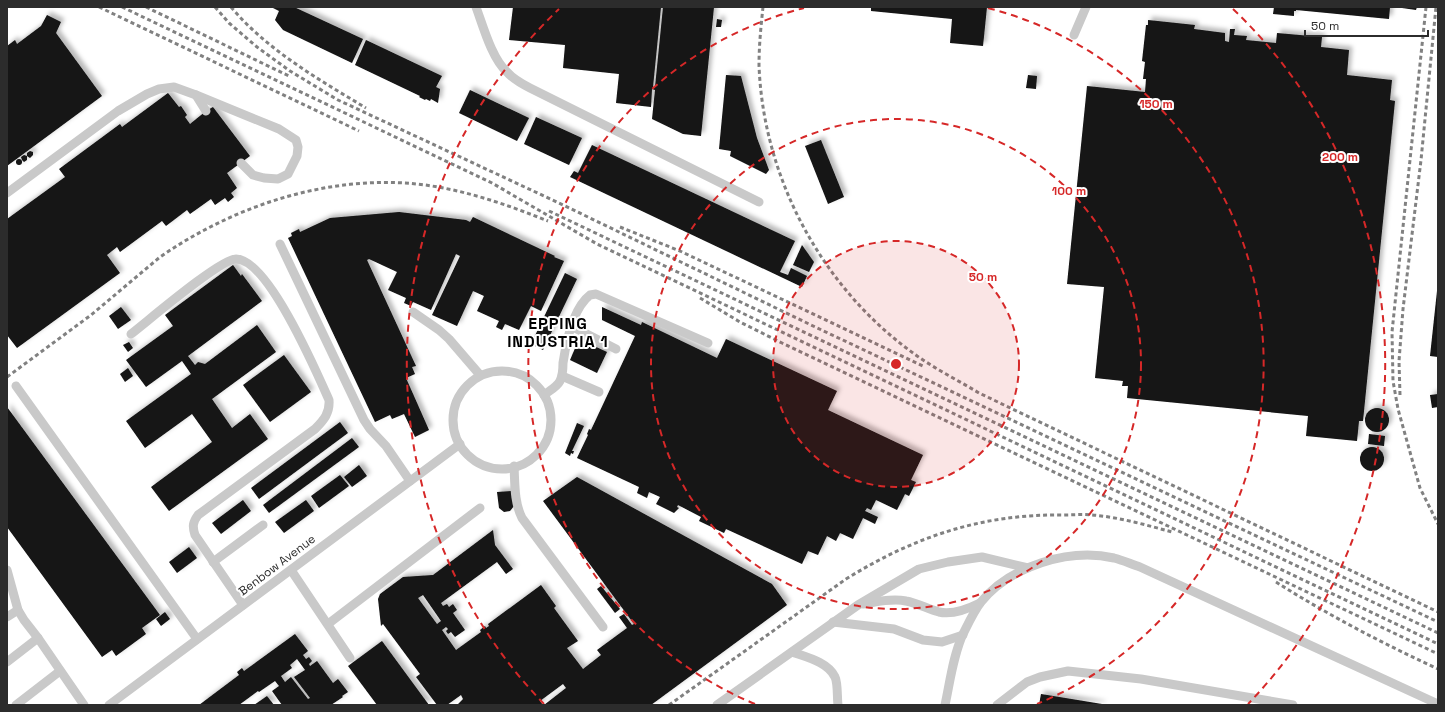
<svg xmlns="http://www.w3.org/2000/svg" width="1445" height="712" font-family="'Space Grotesk',sans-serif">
<defs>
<filter id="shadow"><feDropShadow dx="3.5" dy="-3.5" stdDeviation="2" flood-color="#0004"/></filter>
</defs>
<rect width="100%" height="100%" fill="#fff"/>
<g fill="#131313" fill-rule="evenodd" filter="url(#shadow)">
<path d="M 271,7 L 294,7 L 363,39 L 352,63 L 283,30 L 275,20 L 279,11 Z"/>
<path d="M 513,7 L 661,7 L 653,87 L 655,87 L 663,7 L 714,7 L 701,136 L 683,134 L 652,119 L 655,90 L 652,89 L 651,107 L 616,103 L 619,74 L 563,68 L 565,45 L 509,40 Z"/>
<path d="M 871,7 L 987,7 L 983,46 L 950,43 L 952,19 L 871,11 Z"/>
<path d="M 1274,7 L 1390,7 L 1389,19 L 1296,10 L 1296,11 L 1294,11 L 1294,16 L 1273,14 Z"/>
<path d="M 1402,7 L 1417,7 L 1416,10 L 1402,8 Z"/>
<path d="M 47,15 L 61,22 L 56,33 L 102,96 L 7,166 L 7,46 L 15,40 L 17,44 L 41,26 Z"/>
<path d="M 717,19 L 722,20 L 721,27 L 716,27 Z"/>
<path d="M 1148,20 L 1195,25 L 1194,29 L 1225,33 L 1225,41 L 1229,42 L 1230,29 L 1235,29 L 1234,35 L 1247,36 L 1246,40 L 1276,43 L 1277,33 L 1322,37 L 1321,47 L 1349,50 L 1347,75 L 1392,80 L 1390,100 L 1395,101 L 1363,421 L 1359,421 L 1357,441 L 1306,436 L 1308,416 L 1127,398 L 1128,386 L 1122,386 L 1123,381 L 1095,378 L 1104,287 L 1067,284 L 1087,86 L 1145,92 L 1146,79 L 1143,79 L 1145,62 L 1142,61 L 1146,25 L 1148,25 Z"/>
<path d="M 366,40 L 442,76 L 436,87 L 440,89 L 438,103 L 431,99 L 430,101 L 426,99 L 425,100 L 419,97 L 420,96 L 355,65 Z"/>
<path d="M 726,75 L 741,76 L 757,138 L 769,170 L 766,174 L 730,156 L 731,151 L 719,149 Z"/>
<path d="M 1028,75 L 1037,76 L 1036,89 L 1026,88 Z"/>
<path d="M 470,90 L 529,118 L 517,141 L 459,113 Z"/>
<path d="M 168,93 L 179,107 L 181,106 L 187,115 L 185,117 L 190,124 L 206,111 L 213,107 L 250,156 L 227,173 L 237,188 L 231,193 L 234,197 L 228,202 L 225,198 L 215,205 L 211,199 L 190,214 L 187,210 L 166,226 L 162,221 L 120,252 L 117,247 L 107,255 L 120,273 L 17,348 L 7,335 L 7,219 L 65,177 L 59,169 L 120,124 L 122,127 Z"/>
<path d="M 536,117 L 582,138 L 569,165 L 524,144 Z"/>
<path d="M 821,140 L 844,197 L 828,204 L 805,146 Z"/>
<path d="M 592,145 L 795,241 L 780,272 L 788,275 L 791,268 L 807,276 L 802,287 L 570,177 L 574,171 L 578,173 Z"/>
<path d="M 30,151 L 33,152 L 33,155 L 30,158 L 27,156 L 27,153 Z"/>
<path d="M 24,155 L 27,156 L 27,160 L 24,162 L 22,160 L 21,157 Z"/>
<circle cx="19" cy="162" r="3"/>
<path d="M 399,212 L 466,220 L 470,222 L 473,217 L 555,256 L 554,257 L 564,261 L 541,311 L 531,306 L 519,330 L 505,324 L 502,330 L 496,327 L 499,321 L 477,311 L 484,296 L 473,291 L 457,326 L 432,315 L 460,256 L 456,254 L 431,310 L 413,302 L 411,306 L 404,303 L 406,298 L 388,290 L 397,272 L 369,259 L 367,260 L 416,366 L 412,367 L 415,374 L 406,378 L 429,430 L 415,437 L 404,414 L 392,419 L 390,415 L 375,422 L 288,238 L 292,236 L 291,233 L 299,229 L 300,232 L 330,218 Z"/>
<path d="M 802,245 L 814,262 L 809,272 L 793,265 Z"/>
<path d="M 233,265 L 241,276 L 242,274 L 262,301 L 188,356 L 195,365 L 198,362 L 205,364 L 257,325 L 276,352 L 212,399 L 232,428 L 250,414 L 268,439 L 169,511 L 151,487 L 212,442 L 192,414 L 145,448 L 126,421 L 191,374 L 182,361 L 146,387 L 126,360 L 173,326 L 165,315 Z"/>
<path d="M 565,273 L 577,279 L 543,350 L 531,344 Z"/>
<path d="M 1437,291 L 1438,291 L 1438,357 L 1430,356 Z"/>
<path d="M 121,307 L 131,320 L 118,329 L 109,316 Z"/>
<path d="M 602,307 L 641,325 L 642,322 L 717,358 L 726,339 L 837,391 L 828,410 L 923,455 L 911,480 L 916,482 L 909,496 L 905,494 L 897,510 L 876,500 L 871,510 L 867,508 L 865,511 L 878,517 L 875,524 L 863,518 L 853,539 L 840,533 L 836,541 L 827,536 L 818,555 L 808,551 L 802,564 L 726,529 L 724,533 L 699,521 L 701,517 L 678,505 L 677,507 L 679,508 L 674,513 L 656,504 L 660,497 L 649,492 L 647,498 L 637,493 L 639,487 L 577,458 L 588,435 L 587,434 L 589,429 L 591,430 L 635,336 L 602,320 Z"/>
<path d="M 579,339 L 607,352 L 597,373 L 570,360 Z"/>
<path d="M 129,342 L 133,348 L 128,352 L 123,345 Z"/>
<path d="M 284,355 L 311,392 L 270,422 L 243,385 Z"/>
<path d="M 128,368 L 133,376 L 125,382 L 120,374 Z"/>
<path d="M 1438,394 L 1438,407 L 1432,408 L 1430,395 Z"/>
<path d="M 7,407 L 160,615 L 142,628 L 146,634 L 116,656 L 112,650 L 102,657 L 7,527 Z"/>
<circle cx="1377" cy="420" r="12"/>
<path d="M 340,422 L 348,433 L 259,499 L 251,488 Z"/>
<path d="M 577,423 L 584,426 L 572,451 L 574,451 L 573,454 L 571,453 L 570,456 L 565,453 Z"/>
<path d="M 1369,434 L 1385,436 L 1384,446 L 1368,444 Z"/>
<path d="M 352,438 L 359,447 L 269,513 L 263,505 Z"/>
<circle cx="1372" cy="459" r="12"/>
<path d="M 359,465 L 367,476 L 352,487 L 344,477 Z"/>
<path d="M 340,475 L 349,486 L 319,508 L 311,496 Z"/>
<path d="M 577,477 L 772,584 L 787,605 L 651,705 L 544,705 L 566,688 L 563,684 L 540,701 L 543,705 L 459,705 L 458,704 L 463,699 L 461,695 L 447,705 L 437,705 L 416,677 L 420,674 L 383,624 L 381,626 L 378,599 L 380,594 L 403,577 L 433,575 L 493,530 L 495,545 L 513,569 L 506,574 L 497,562 L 441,603 L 443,606 L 447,604 L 449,607 L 453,604 L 457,610 L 453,613 L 465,630 L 455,637 L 451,632 L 448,634 L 446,631 L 448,629 L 446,627 L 442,630 L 456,650 L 481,632 L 480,630 L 485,626 L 486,628 L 489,626 L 488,624 L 541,585 L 556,606 L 554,608 L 578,641 L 567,648 L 583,669 L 601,655 L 597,650 L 627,628 L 619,617 L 624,614 L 632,625 L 634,624 L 543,501 ZM 423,595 L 441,621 L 437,624 L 418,598 Z"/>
<path d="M 512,491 L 514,506 L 510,511 L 504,512 L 499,508 L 497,492 Z"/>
<path d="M 243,500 L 251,511 L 221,534 L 212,523 Z"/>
<path d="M 306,500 L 314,511 L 284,533 L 275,522 Z"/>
<path d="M 189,547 L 197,558 L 177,573 L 169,562 Z"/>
<path d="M 601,586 L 620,609 L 615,613 L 597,589 Z"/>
<path d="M 165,612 L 170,619 L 161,626 L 156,619 Z"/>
<path d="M 295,634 L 308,651 L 303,655 L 306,659 L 309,657 L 312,661 L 309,664 L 310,666 L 317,661 L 333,683 L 338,679 L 348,692 L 342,696 L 343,697 L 331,705 L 282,705 L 272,691 L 279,686 L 275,681 L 259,692 L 258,691 L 239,705 L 199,705 L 239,675 L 237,672 L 242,668 L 244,671 ZM 297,659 L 305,670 L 294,677 L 310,698 L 308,699 L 291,677 L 285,682 L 281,676 L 292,668 L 290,665 Z"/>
<path d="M 382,641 L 429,705 L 377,705 L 348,666 Z"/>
<path d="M 1041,694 L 1102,704 L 1102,705 L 1039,705 Z"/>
<path d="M 267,696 L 274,705 L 254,705 Z"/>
</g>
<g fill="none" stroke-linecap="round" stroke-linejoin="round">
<g stroke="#c9c9c9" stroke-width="9">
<path d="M 476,7 C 483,26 492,59 507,72 C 513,79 522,84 530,88 L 759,202"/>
<path d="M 1074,35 L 1086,7"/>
<path d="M 196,95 L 206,111"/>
<path d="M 7,193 L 118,111 L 147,94 L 159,89 L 174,87 L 196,95 L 279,129 L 296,140 L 298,147 L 297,156 L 288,174 L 278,179 L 264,178 L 253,175 L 241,163"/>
<path d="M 280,244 L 364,420 L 370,429 L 386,446 L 410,481"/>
<path d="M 413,312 L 439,330 L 449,339 L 480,375"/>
<path d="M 571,326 L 616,349"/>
<path d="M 131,334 C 148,321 220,259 236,259 C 268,259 317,373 329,400 C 330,413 324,420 315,429 L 198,515 C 193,522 192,526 195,535 L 243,605"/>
<circle cx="502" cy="420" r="49"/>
<path d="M 562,376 L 599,392"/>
<path d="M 16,386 L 197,639"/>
<path d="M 544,395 C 549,391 557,387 560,381 C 563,375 563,369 563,363 C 566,343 573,308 590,295 L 596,294 L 708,343"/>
<path d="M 514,466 C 515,484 514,502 522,518 L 603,627"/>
<path d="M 213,562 L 263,525"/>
<path d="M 7,570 L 18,610 L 24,620 L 38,638 L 84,705"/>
<path d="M 291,570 L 350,658"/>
<path d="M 863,604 C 877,602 892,598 906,601 C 917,603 928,609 939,612 C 952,615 968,609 980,603"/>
<path d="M 7,617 L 18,610"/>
<path d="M 833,622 L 894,629 L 923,640 L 942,642 L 963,635"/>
<path d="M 328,624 L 480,508"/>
<path d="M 792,652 C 806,657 828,662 835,677 C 838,683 837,698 838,705"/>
<path d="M 7,662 L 38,638"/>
<path d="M 16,705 L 60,671"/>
<path d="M 109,705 L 460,444"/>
<path d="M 717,705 L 858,605 L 919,569 L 948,562 L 982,557 L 1028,568"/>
<path d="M 945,705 C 950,682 953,656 963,634 C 968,624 974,611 981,602 C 1010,566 1069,548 1114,558 C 1122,560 1131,564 1140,567 L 1438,704"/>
<path d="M 997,705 L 1027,682 L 1040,677 L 1068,671 L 1141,679 L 1293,705"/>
</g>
<g stroke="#818181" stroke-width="3" stroke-dasharray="4 3" stroke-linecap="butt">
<path d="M 99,7 L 359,131"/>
<path d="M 122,7 L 492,183 L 597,244 L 1438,644"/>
<path d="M 146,7 L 291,77"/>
<path d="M 215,7 L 229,23 L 257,47 L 290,71 L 338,100 L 559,203 L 809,324 L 1438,622"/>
<path d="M 231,7 C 267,50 318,79 366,108"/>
<path d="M 763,7 C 761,26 759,45 759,65 C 763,176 820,284 909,350 C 931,367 956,379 979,393 L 1438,612"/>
<path d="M 1426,7 L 1392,332 L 1393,381 L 1398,409 L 1420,488 L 1438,524"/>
<path d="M 549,211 L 1438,633"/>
<path d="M 620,227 L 680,251 L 925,367"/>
<path d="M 700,298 L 740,322 L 782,343 L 1438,654"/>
<path d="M 7,377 L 91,315 L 160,257 C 231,208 318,178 405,183 C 454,186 503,203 548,221"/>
<path d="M 1400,395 L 1399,361 L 1403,309 L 1421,160 L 1436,7"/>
<path d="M 1276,582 C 1328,615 1382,643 1438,669"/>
<path d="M 669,705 L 846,579 C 914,537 981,514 1062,515 C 1072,515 1082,514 1092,515 C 1119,517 1146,525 1172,532"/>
</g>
</g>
<circle cx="896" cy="364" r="123" fill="#d62828" fill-opacity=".12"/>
<g fill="none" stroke="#d62828" stroke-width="2" stroke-dasharray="7 5">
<circle cx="896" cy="364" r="123"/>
<circle cx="896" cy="364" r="245"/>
<path d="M755 704A368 368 0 0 1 804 8M988 8A368 368 0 0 1 1037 704"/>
<path d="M544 704A490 490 0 0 1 559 9M1233 9A490 490 0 0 1 1248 704"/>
</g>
<g text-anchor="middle" stroke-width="4" stroke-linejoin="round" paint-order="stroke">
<g font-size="12" fill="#2c2c2c" stroke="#fff">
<text transform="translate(277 565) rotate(-37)" y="4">Benbow Avenue</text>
</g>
<g font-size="16" font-weight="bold" letter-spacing="1" fill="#000" stroke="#fff">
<text x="558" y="329">EPPING<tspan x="558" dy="18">INDUSTRIA 1</tspan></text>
</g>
</g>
<circle cx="896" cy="364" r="6" fill="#d62828" stroke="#fff" stroke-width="2"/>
<g font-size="12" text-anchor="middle" font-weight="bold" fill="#d62828" stroke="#fff" stroke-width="4" stroke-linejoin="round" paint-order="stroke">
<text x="1156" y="108">150 m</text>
<text x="1340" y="161">200 m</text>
<text x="1069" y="195">100 m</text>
<text x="983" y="281">50 m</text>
</g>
<rect width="1445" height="712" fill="none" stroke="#2c2c2c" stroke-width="16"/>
<path d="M1305 30v6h123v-6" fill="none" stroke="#2c2c2c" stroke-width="2"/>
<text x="1311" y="30" font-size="12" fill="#2c2c2c" stroke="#ffffff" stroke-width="3" paint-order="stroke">50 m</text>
</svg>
